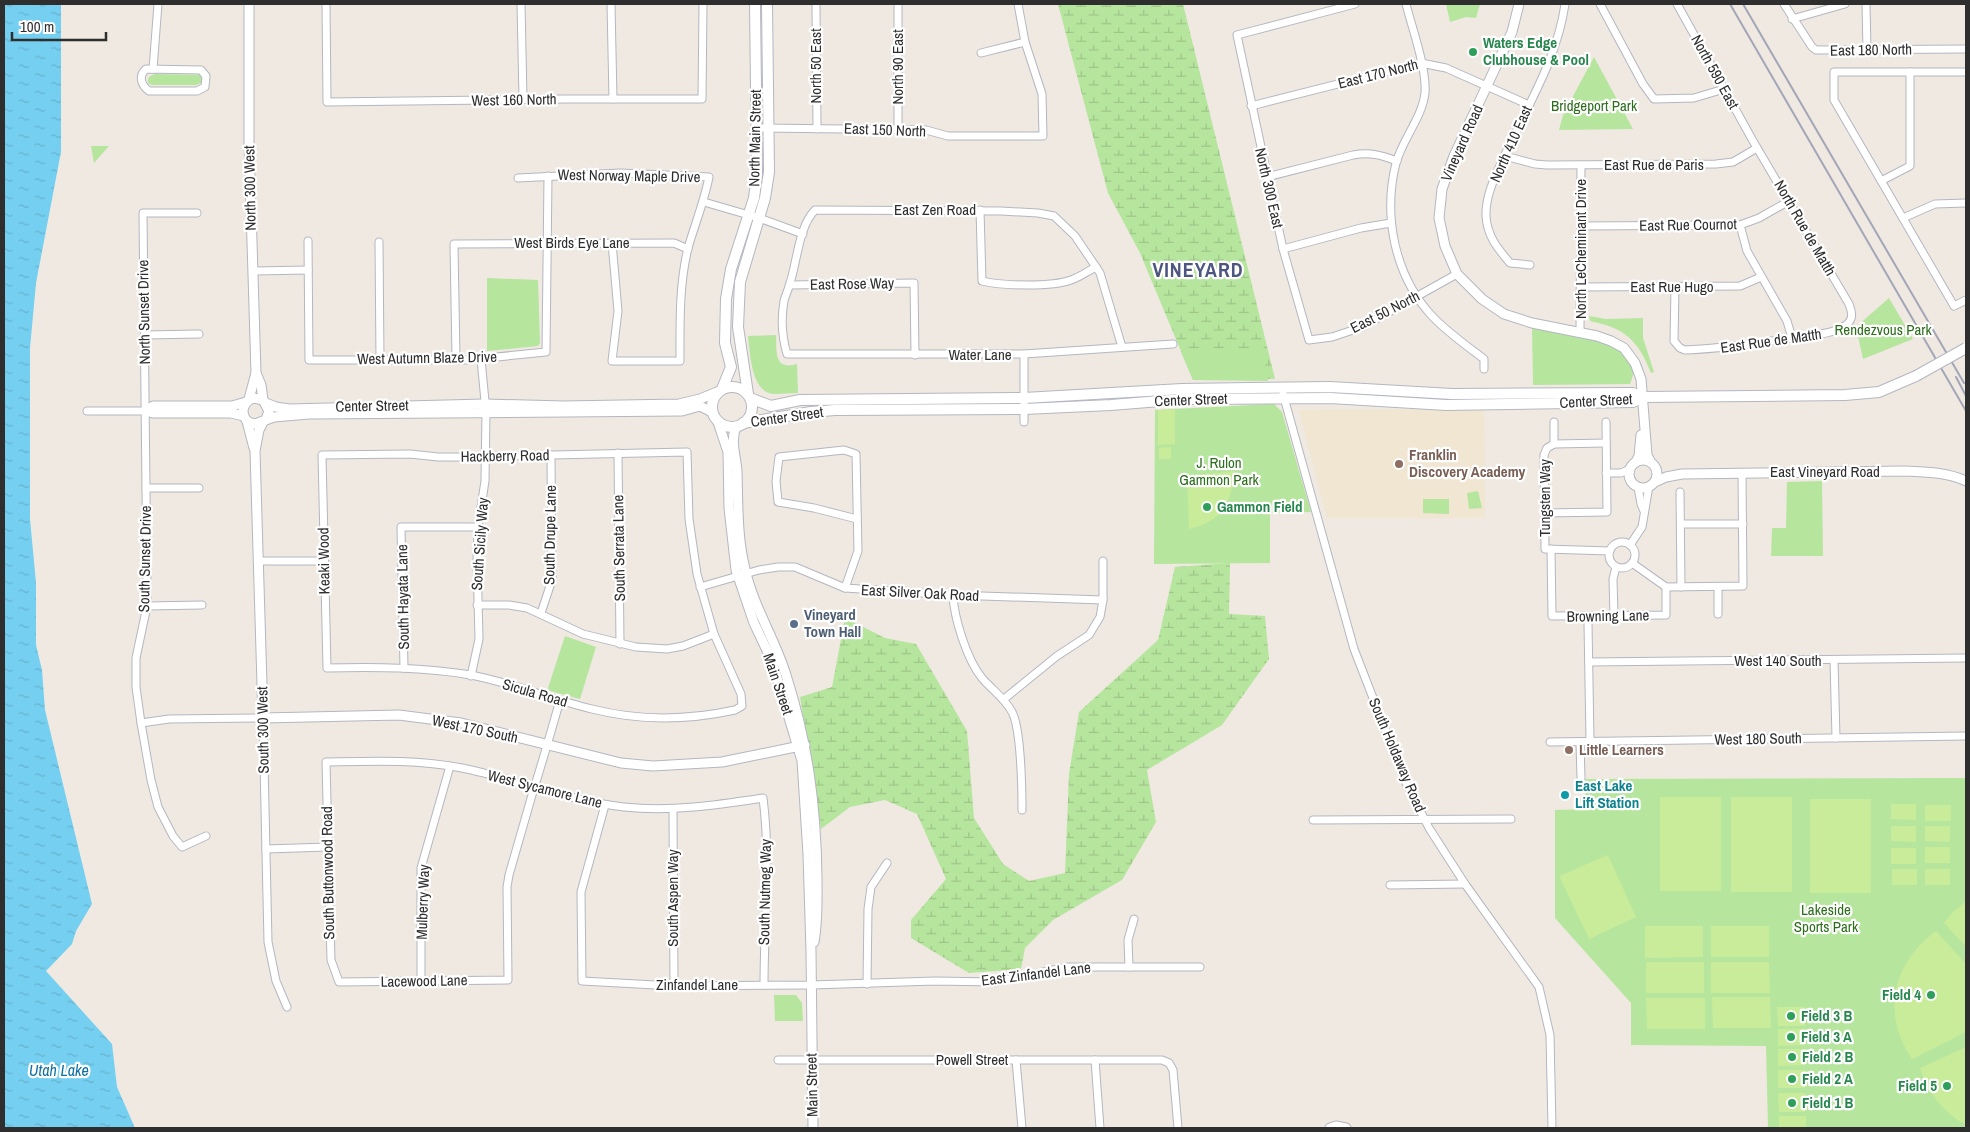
<svg xmlns="http://www.w3.org/2000/svg" width="1970" height="1132" font-family="'Archivo Narrow',sans-serif">
<defs>
<pattern id="wetland-marsh" width="20" height="14" patternUnits="userSpaceOnUse" patternTransform="scale(1.25)"><rect width="20" height="14" fill="#b6e59e"/><path d="M1 5h8M5 5V1M11 12h8M15 12V8" fill="none" stroke="#9dc588"/></pattern>
<pattern id="water-ripples" width="26" height="14" patternUnits="userSpaceOnUse" patternTransform="scale(1.25)"><rect width="26" height="14" fill="#75cff0"/><path d="M2 4q2-2 4 0t4 0M15 11q2-2 4 0t4 0" fill="none" stroke="#66b2ce"/></pattern>
</defs>
<rect width="100%" height="100%" fill="#efe9e1"/>
<path fill="#f0e6d1" d="M 1484,409 L 1485,518 L 1327,518 L 1299,410 Z"/>
<g fill="url(#wetland-marsh)">
<path d="M 1058,4 L 1183,4 L 1275,379 L 1193,380 L 1140,253 L 1108,193 Z"/>
<path d="M 1230,563 L 1229,614 L 1265,616 L 1269,659 L 1222,725 L 1147,770 L 1156,822 L 1122,880 L 1053,920 L 1025,948 L 1021,969 L 969,973 L 911,938 L 911,920 L 946,879 L 917,814 L 885,800 L 850,807 L 821,829 L 800,697 L 832,687 L 845,618 L 885,638 L 916,644 L 967,731 L 974,818 L 1003,864 L 1029,881 L 1065,873 L 1069,774 L 1079,712 L 1158,640 L 1175,567 Z"/>
</g>
<g fill="#b6e59e">
<path d="M 1446,4 L 1480,4 L 1476,18 L 1466,17 L 1450,22 Z"/>
<path d="M 1594,57 L 1633,129 L 1559,130 L 1563,115 Z"/>
<path d="M 155,74 L 200,75 L 203,81 L 201,83 L 196,85 L 152,85 L 148,83 L 148,79 L 150,76 Z"/>
<path d="M 91,146 L 109,146 L 94,163 Z"/>
<path d="M 487,278 L 538,280 L 540,343 L 538,346 L 487,351 Z"/>
<path d="M 1889,298 L 1913,339 L 1863,359 L 1856,327 Z"/>
<path d="M 1589,316 L 1606,319 L 1643,318 L 1643,338 L 1654,372 L 1651,373 C 1638,340 1625,328 1590,321 Z"/>
<path d="M 1532,323 L 1554,328 L 1624,348 L 1634,372 L 1630,384 L 1533,385 Z"/>
<path d="M 776,335 C 777,350 773,371 797,364 L 798,393 C 790,393 782,394 774,394 C 751,393 750,352 748,336 Z"/>
<path d="M 1263,349 L 1268,381 L 1193,380 L 1181,352 Z"/>
<path d="M 1274,404 L 1282,412 L 1311,512 L 1270,513 L 1270,563 L 1154,564 L 1155,410 Z"/>
<path d="M 1822,481 L 1823,556 L 1771,556 L 1772,528 L 1786,528 L 1787,482 Z"/>
<path d="M 1478,491 L 1482,508 L 1469,509 L 1467,493 Z"/>
<path d="M 1423,499 L 1449,499 L 1449,514 L 1423,513 Z"/>
<path d="M 565,636 L 596,647 L 580,699 L 550,691 L 548,688 Z"/>
<path d="M 1966,778 L 1966,1128 L 1768,1128 L 1766,1046 L 1631,1045 L 1631,1003 L 1555,918 L 1555,810 L 1586,809 L 1585,779 Z"/>
<path d="M 774,995 L 796,995 L 802,1003 L 803,1021 L 775,1021 Z"/>
</g>
<g fill="#c9ec9a">
<path d="M 1175,409 L 1175,444 L 1158,445 L 1158,410 Z"/>
<path d="M 1171,447 L 1171,459 L 1159,459 L 1159,448 Z"/>
<path d="M 1235,471 C 1231,503 1223,521 1189,529 L 1187,476 Z"/>
<rect x="1660" y="797" width="61" height="94"/>
<rect x="1731" y="797" width="61" height="95"/>
<rect x="1810" y="799" width="61" height="94"/>
<path d="M 1891,804 L 1916,804 L 1916,820 L 1891,819 Z"/>
<rect x="1925" y="805" width="26" height="16"/>
<path d="M 1891,826 L 1916,826 L 1916,842 L 1891,841 Z"/>
<path d="M 1925,826 L 1950,826 L 1950,842 L 1925,841 Z"/>
<rect x="1925" y="847" width="25" height="16"/>
<rect x="1891" y="848" width="25" height="16"/>
<path d="M 1608,855 L 1636,917 L 1589,939 L 1559,876 Z"/>
<rect x="1892" y="869" width="25" height="16"/>
<rect x="1925" y="869" width="25" height="16"/>
<path d="M 1966,901 L 1966,947 L 1944,923 L 1951,914 Z"/>
<path d="M 1645,926 L 1703,926 L 1703,957 L 1645,958 Z"/>
<rect x="1711" y="926" width="58" height="31"/>
<path d="M 1936,931 L 1966,964 L 1966,1032 L 1912,1059 C 1881,1014 1892,963 1936,931 Z"/>
<rect x="1646" y="962" width="58" height="31"/>
<path d="M 1711,962 L 1769,962 L 1770,993 L 1711,993 Z"/>
<path d="M 1712,997 L 1770,997 L 1771,1028 L 1713,1028 Z"/>
<path d="M 1646,998 L 1705,998 L 1705,1029 L 1647,1029 Z"/>
<path d="M 1777,1007 L 1805,1007 L 1805,1026 L 1778,1026 Z"/>
<path d="M 1778,1029 L 1805,1029 L 1805,1045 L 1778,1046 Z"/>
<path d="M 1966,1047 L 1966,1125 C 1943,1113 1928,1093 1920,1068 Z"/>
<path d="M 1778,1049 L 1805,1049 L 1805,1065 L 1778,1066 Z"/>
<rect x="1778" y="1070" width="27" height="18"/>
<path d="M 1778,1093 L 1805,1093 L 1805,1112 L 1779,1112 Z"/>
<rect x="1779" y="1116" width="27" height="12"/>
</g>
<path fill="url(#water-ripples)" d="M 4,4 L 61,4 L 61,152 L 36,283 L 30,348 L 30,519 L 36,583 L 36,645 L 42,670 L 45,710 L 92,904 L 76,931 L 72,944 L 46,971 L 112,1044 L 117,1087 L 135,1128 L 4,1128 Z"/>
<g fill="none" stroke-linecap="round" stroke-linejoin="round">
<defs>
<g id="minor">
<path d="M 326,4 L 327,102 L 566,99 L 702,99 L 703,4"/>
<path d="M 521,4 L 523,99"/>
<path d="M 611,4 L 613,99"/>
<path d="M 816,4 L 817,129"/>
<path d="M 898,4 L 898,130"/>
<path d="M 1355,4 L 1237,35 L 1283,249 L 1309,340 L 1332,337 L 1362,327 L 1457,274"/>
<path d="M 1406,4 C 1412,28 1427,69 1425,93 C 1422,118 1403,138 1396,163 C 1383,215 1394,275 1432,316 C 1447,332 1467,346 1484,359 L 1484,369"/>
<path d="M 1600,4 L 1643,84 L 1654,99 L 1694,98 L 1724,89"/>
<path d="M 1784,4 L 1812,47 L 1816,50 L 1966,49"/>
<path d="M 1866,4 L 1867,50"/>
<path d="M 1792,19 L 1845,4"/>
<path d="M 981,53 L 1025,42"/>
<path d="M 146,69 L 201,70 L 206,76 L 205,87 L 197,91 L 149,91 C 141,85 138,76 146,69 Z"/>
<path d="M 153,69 L 158,4"/>
<path d="M 1966,72 L 1834,72 L 1834,100 L 1954,306 L 1966,300"/>
<path d="M 1251,106 L 1421,63 L 1446,68 L 1529,105"/>
<path d="M 756,128 L 926,130 L 948,136 L 1043,136 L 1042,94 L 1025,42 L 1018,4"/>
<path d="M 1505,156 L 1535,164 L 1547,165 L 1716,164 L 1733,162 L 1757,148"/>
<path d="M 1267,177 L 1353,155 C 1370,152 1381,155 1397,161"/>
<path d="M 518,178 L 620,173 L 709,177 C 704,202 695,224 688,248 C 679,285 680,323 680,361 L 612,361 L 618,311 L 612,243"/>
<path d="M 1881,181 L 1910,166 L 1910,72"/>
<path d="M 704,202 L 759,218 L 803,234"/>
<path d="M 980,210 L 982,281 C 1001,286 1053,287 1071,280 C 1080,277 1088,271 1096,267"/>
<path d="M 197,213 L 143,213 L 147,581 L 147,606 L 136,658 L 136,687 L 141,723 L 151,780 L 158,807 L 173,836 L 182,847 L 206,836"/>
<path d="M 1903,218 L 1935,204 L 1966,203"/>
<path d="M 1740,225 L 1747,251 L 1787,321 L 1792,338"/>
<path d="M 1581,226 L 1740,225 L 1759,218 L 1789,201"/>
<path d="M 308,241 L 309,360 L 467,360 L 546,352 L 548,176"/>
<path d="M 379,242 L 380,360"/>
<path d="M 1283,249 L 1361,228 L 1391,223"/>
<path d="M 1530,265 L 1510,263 C 1498,249 1487,236 1486,216 C 1485,193 1499,169 1508,148 C 1530,102 1558,55 1565,4"/>
<path d="M 253,271 L 308,270"/>
<path d="M 790,285 L 914,283 L 915,355"/>
<path d="M 1581,287 L 1740,286 L 1761,277"/>
<path d="M 1675,287 L 1674,341 L 1680,348 L 1685,350 C 1723,349 1756,343 1793,338 C 1810,335 1832,335 1846,325 C 1854,319 1852,312 1849,304 L 1753,141 L 1677,4"/>
<path d="M 1580,332 L 1581,165"/>
<path d="M 145,335 L 199,334"/>
<path d="M 1122,347 L 1100,273 L 1075,236 L 1054,216 L 1038,213 L 1001,211 L 815,210 C 798,227 797,265 789,286 C 788,291 785,296 784,301 C 781,318 782,337 787,354 L 1024,354 L 1173,344"/>
<path d="M 1024,354 L 1024,422"/>
<path d="M 456,359 L 454,244 L 674,243 L 688,249"/>
<path d="M 1283,394 L 1354,649 L 1406,783 L 1429,828 L 1465,884 L 1539,987 L 1550,1035 L 1552,1128"/>
<path d="M 87,411 L 145,411"/>
<path d="M 1554,422 L 1554,444"/>
<path d="M 1606,443 L 1554,444 L 1547,448 L 1544,455 L 1545,549 L 1610,551"/>
<path d="M 687,452 L 689,519 L 697,574 L 714,634 L 741,694 L 742,706 L 735,710 C 689,720 639,721 592,709 C 551,699 512,683 471,675 C 423,667 375,667 327,668 L 322,455 L 410,454 L 438,457 L 457,457 Z"/>
<path d="M 618,453 L 620,644"/>
<path d="M 1606,473 L 1621,473 L 1630,469"/>
<path d="M 1638,487 L 1641,504 L 1644,511"/>
<path d="M 146,488 L 199,488"/>
<path d="M 1680,492 L 1681,587"/>
<path d="M 1545,513 L 1607,512 L 1606,422"/>
<path d="M 1681,524 L 1743,524"/>
<circle cx="1622" cy="555" r="13"/>
<path d="M 1630,545 L 1642,527 L 1649,486"/>
<path d="M 1551,549 L 1552,616 L 1666,615 L 1666,587"/>
<path d="M 259,561 L 324,561"/>
<path d="M 1632,563 L 1666,587 L 1743,586 L 1742,473"/>
<path d="M 700,587 L 759,570 L 778,567 L 795,567 L 845,588 L 953,595 L 1103,600"/>
<path d="M 845,588 L 858,551 L 856,454 L 844,450 L 779,457 L 776,481 L 778,502 L 814,508 L 857,519"/>
<path d="M 953,595 C 954,618 967,660 982,678 C 992,690 1004,697 1012,712 C 1021,728 1022,789 1022,810"/>
<path d="M 477,605 L 509,605 L 527,608 L 583,634 L 636,647 L 667,649 L 683,646 L 714,634"/>
<path d="M 147,606 L 202,605"/>
<path d="M 541,613 L 552,580 L 551,455"/>
<path d="M 1718,614 L 1718,587"/>
<path d="M 1614,616 L 1613,579 L 1616,567"/>
<path d="M 1588,623 L 1590,741"/>
<path d="M 1834,660 L 1836,738"/>
<path d="M 1589,662 L 1966,658"/>
<path d="M 404,668 L 401,527 L 478,527"/>
<path d="M 471,676 L 479,639 L 477,559 L 478,527 L 485,481 L 486,412 L 481,359"/>
<path d="M 1004,699 L 1057,656 L 1089,635 L 1100,617 L 1103,600 L 1103,561"/>
<path d="M 560,700 C 551,732 542,763 532,795 L 509,875 L 507,887 L 508,980 L 339,982 L 331,960 L 326,762 C 372,761 417,759 462,768 C 517,779 568,801 624,807 C 672,812 717,805 763,798 C 771,860 764,923 764,985"/>
<path d="M 141,723 L 169,719 L 263,718 L 268,942 L 276,981 L 287,1007"/>
<path d="M 1550,742 L 1966,736"/>
<path d="M 1580,742 L 1581,778"/>
<path d="M 605,805 L 581,892 L 582,981 L 674,986 L 812,985 L 935,981 L 995,982 L 1068,967 L 1200,967"/>
<path d="M 673,809 L 674,986"/>
<path d="M 1313,820 L 1511,819"/>
<path d="M 266,849 L 328,847"/>
<path d="M 1390,885 L 1465,884"/>
<path d="M 1129,967 L 1128,940 L 1134,919"/>
<path d="M 421,981 L 421,868 L 450,766"/>
<path d="M 867,984 L 868,909 L 871,887 L 887,863"/>
<path d="M 778,1060 L 1162,1060 L 1169,1063 L 1173,1070 L 1178,1128"/>
<path d="M 1016,1060 L 1022,1128"/>
<path d="M 1095,1060 L 1100,1128"/>
</g>
<g id="tertiary">
<path d="M 249,4 L 249,144 L 256,373 L 249,399"/>
<path d="M 1519,4 L 1512,32 L 1454,156 L 1442,189 L 1439,218 L 1445,246 L 1457,274 L 1482,299 L 1504,314 L 1532,323 L 1597,336 L 1611,341 L 1624,348 L 1635,363 L 1641,379 L 1647,455 L 1650,461"/>
<path d="M 256,373 L 261,385 L 263,400"/>
<path d="M 266,403 L 276,407 L 289,409 L 485,404 L 564,406 L 679,404 L 700,399 L 717,392"/>
<path d="M 145,411 L 153,406 L 232,406 L 246,402"/>
<path d="M 145,411 L 153,413 L 231,413 L 244,416"/>
<path d="M 266,419 L 269,411 L 263,400 L 253,398 C 239,404 240,422 255,424 L 274,417 L 309,414 L 682,411 L 700,406 L 712,412"/>
<path d="M 247,421 L 254,448"/>
<path d="M 263,422 L 259,430 L 255,451 L 263,718 L 399,715 L 461,723 L 621,763 L 653,766 L 722,762 L 805,745"/>
<path d="M 718,422 L 728,452 L 729,508 L 736,570 L 754,623 L 772,661 L 802,761 L 808,854 L 811,951 L 813,1128"/>
<path d="M 736,427 C 730,441 736,456 737,471 C 738,504 737,537 745,569 C 753,606 775,639 786,675 C 808,744 816,806 817,877 C 817,899 818,920 814,942"/>
<circle cx="1643" cy="474" r="14"/>
<path d="M 1636,462 L 1639,456 L 1641,435"/>
<path d="M 1655,482 L 1666,477 L 1682,474 L 1904,471 C 1926,472 1946,472 1966,481"/>
<path d="M 1330,1128 L 1336,1126 L 1346,1128"/>
</g>
<g id="secondary">
<circle cx="732" cy="407" r="20"/>
<path d="M 722,389 L 731,367 L 725,343 L 726,299 L 731,269 L 754,198 L 757,175 L 755,4"/>
<path d="M 748,394 L 738,327 L 740,282 L 765,198 L 769,172 L 767,4"/>
<path d="M 750,398 L 771,406 L 800,400 L 1024,398 L 1182,389 L 1250,388 L 1330,387 L 1452,394 L 1633,393 L 1643,397 L 1845,395 L 1879,392 L 1916,376"/>
<path d="M 743,423 L 811,412 L 835,410 L 1024,409 L 1111,405 L 1185,399 L 1330,398 L 1446,405 L 1633,402 L 1643,397"/>
</g>
</defs>
<use href="#minor" stroke="#b4b7c1" stroke-width="9"/>
<use href="#tertiary" stroke="#b4b7c1" stroke-width="11"/>
<use href="#secondary" stroke="#b4b7c1" stroke-width="12"/>
<use href="#minor" stroke="#fff" stroke-width="7"/>
<use href="#tertiary" stroke="#fff" stroke-width="9"/>
<use href="#secondary" stroke="#fff" stroke-width="10"/>
<g stroke="#a3a6b8" stroke-width="2">
<path d="M 1730,4 L 1966,411"/>
<path d="M 1743,4 L 1964,383"/>
<path d="M 1956,377 L 1966,396"/>
</g>
<defs>
<path id="secondary-bridge" d="M 1916,376 L 1966,348"/>
</defs>
<use href="#secondary-bridge" stroke="#b4b7c1" stroke-width="12" stroke-linecap="butt"/>
<use href="#secondary-bridge" stroke="#fff" stroke-width="10"/>
</g>
<g fill="#2e9e5b" stroke="#fff" stroke-width="2">
<circle cx="1473" cy="52" r="5"/>
<circle cx="1207" cy="507" r="5"/>
<circle cx="1931" cy="995" r="5"/>
<circle cx="1791" cy="1016" r="5"/>
<circle cx="1791" cy="1037" r="5"/>
<circle cx="1792" cy="1057" r="5"/>
<circle cx="1792" cy="1079" r="5"/>
<circle cx="1947" cy="1086" r="5"/>
<circle cx="1792" cy="1103" r="5"/>
</g>
<g fill="#8d6e63" stroke="#fff" stroke-width="2">
<circle cx="1399" cy="464" r="5"/>
<circle cx="1569" cy="750" r="5"/>
</g>
<circle fill="#5c6f8a" stroke="#fff" stroke-width="2" cx="794" cy="624" r="5"/>
<circle fill="#0f9aa8" stroke="#fff" stroke-width="2" cx="1565" cy="795" r="5"/>
<g text-anchor="middle" stroke-width="4.5" stroke-linejoin="round" paint-order="stroke">
<g font-size="15" font-weight="bold" fill="#27864d" stroke="#fff" text-anchor="start">
<text x="1483" y="48">Waters Edge<tspan x="1483" dy="17">Clubhouse &amp; Pool</tspan></text>
<text x="1217" y="512">Gammon Field</text>
<text x="1921" y="1000" text-anchor="end">Field 4</text>
<text x="1801" y="1021">Field 3 B</text>
<text x="1801" y="1042">Field 3 A</text>
<text x="1802" y="1062">Field 2 B</text>
<text x="1802" y="1084">Field 2 A</text>
<text x="1937" y="1091" text-anchor="end">Field 5</text>
<text x="1802" y="1108">Field 1 B</text>
</g>
<g font-size="15" fill="#2e2e2e" stroke="#fff">
<text transform="translate(1871 50) rotate(-1)" y="5">East 180 North</text>
<text transform="translate(816 66) rotate(-90)" y="5">North 50 East</text>
<text transform="translate(898 67) rotate(-90)" y="5">North 90 East</text>
<text transform="translate(1715 72) rotate(61)" y="5">North 590 East</text>
<text transform="translate(1378 74) rotate(-14)" y="5">East 170 North</text>
<text transform="translate(514 100) rotate(-1)" y="5">West 160 North</text>
<text transform="translate(885 130) rotate(2)" y="5">East 150 North</text>
<text transform="translate(755 138) rotate(-89)" y="5">North Main Street</text>
<text transform="translate(1462 143) rotate(-66)" y="5">Vineyard Road</text>
<text transform="translate(1511 144) rotate(-66)" y="5">North 410 East</text>
<text x="1654" y="170">East Rue de Paris</text>
<text transform="translate(629 176) rotate(1)" y="5">West Norway Maple Drive</text>
<text transform="translate(250 188) rotate(-91)" y="5">North 300 West</text>
<text transform="translate(1269 188) rotate(77)" y="5">North 300 East</text>
<text x="935" y="215">East Zen Road</text>
<text transform="translate(1688 225) rotate(-1)" y="5">East Rue Cournot</text>
<text transform="translate(1805 228) rotate(60)" y="5">North Rue de Matth</text>
<text x="572" y="248">West Birds Eye Lane</text>
<text transform="translate(1581 249) rotate(-90)" y="5">North LeCheminant Drive</text>
<text transform="translate(852 284) rotate(-1)" y="5">East Rose Way</text>
<text x="1672" y="292">East Rue Hugo</text>
<text transform="translate(144 312) rotate(-91)" y="5">North Sunset Drive</text>
<text transform="translate(1385 312) rotate(-27)" y="5">East 50 North</text>
<text transform="translate(1771 341) rotate(-8)" y="5">East Rue de Matth</text>
<text x="980" y="360">Water Lane</text>
<text transform="translate(427 358) rotate(-1)" y="5">West Autumn Blaze Drive</text>
<text transform="translate(1191 400) rotate(-2)" y="5">Center Street</text>
<text transform="translate(1596 401) rotate(-3)" y="5">Center Street</text>
<text transform="translate(372 406) rotate(-1)" y="5">Center Street</text>
<text transform="translate(787 417) rotate(-8)" y="5">Center Street</text>
<text transform="translate(505 456) rotate(-1)" y="5">Hackberry Road</text>
<text x="1825" y="477">East Vineyard Road</text>
<text transform="translate(1545 498) rotate(-90)" y="5">Tungsten Way</text>
<text transform="translate(550 535) rotate(-89)" y="5">South Drupe Lane</text>
<text transform="translate(480 544) rotate(-86)" y="5">South Sicily Way</text>
<text transform="translate(619 548) rotate(-91)" y="5">South Serrata Lane</text>
<text transform="translate(145 559) rotate(-89)" y="5">South Sunset Drive</text>
<text transform="translate(324 561) rotate(-91)" y="5">Keaki Wood</text>
<text transform="translate(920 593) rotate(3)" y="5">East Silver Oak Road</text>
<text transform="translate(403 597) rotate(-91)" y="5">South Hayata Lane</text>
<text transform="translate(1608 616) rotate(-1)" y="5">Browning Lane</text>
<text x="1778" y="666">West 140 South</text>
<text transform="translate(778 684) rotate(71)" y="5">Main Street</text>
<text transform="translate(535 693) rotate(16)" y="5">Sicula Road</text>
<text transform="translate(475 729) rotate(12)" y="5">West 170 South</text>
<text transform="translate(263 730) rotate(-91)" y="5">South 300 West</text>
<text transform="translate(1758 739) rotate(-1)" y="5">West 180 South</text>
<text transform="translate(1397 755) rotate(67)" y="5">South Holdaway Road</text>
<text transform="translate(545 789) rotate(14)" y="5">West Sycamore Lane</text>
<text transform="translate(328 873) rotate(-91)" y="5">South Buttonwood Road</text>
<text transform="translate(765 892) rotate(-89)" y="5">South Nutmeg Way</text>
<text transform="translate(673 898) rotate(-90)" y="5">South Aspen Way</text>
<text transform="translate(423 902) rotate(-88)" y="5">Mulberry Way</text>
<text transform="translate(1036 974) rotate(-7)" y="5">East Zinfandel Lane</text>
<text transform="translate(424 981) rotate(-1)" y="5">Lacewood Lane</text>
<text x="697" y="990">Zinfandel Lane</text>
<text x="972" y="1065">Powell Street</text>
<text transform="translate(812 1085) rotate(-91)" y="5">Main Street</text>
</g>
<g font-size="15" fill="#2c6e1b" stroke="#fff">
<text x="1594" y="111">Bridgeport Park</text>
<text x="1883" y="335">Rendezvous Park</text>
<text x="1219" y="468">J. Rulon<tspan x="1219" dy="17">Gammon Park</tspan></text>
<text x="1826" y="915">Lakeside<tspan x="1826" dy="17">Sports Park</tspan></text>
</g>
<g font-size="15" font-weight="bold" fill="#785e54" stroke="#fff" text-anchor="start">
<text x="1409" y="460">Franklin<tspan x="1409" dy="17">Discovery Academy</tspan></text>
<text x="1579" y="755">Little Learners</text>
</g>
<g font-size="15" font-weight="bold" fill="#4e5e75" stroke="#fff" text-anchor="start">
<text x="804" y="620">Vineyard<tspan x="804" dy="17">Town Hall</tspan></text>
</g>
<g font-size="15" font-weight="bold" fill="#0d838f" stroke="#fff" text-anchor="start">
<text x="1575" y="791">East Lake<tspan x="1575" dy="17">Lift Station</tspan></text>
</g>
<g font-size="16" font-style="italic" fill="#0d6fa3" stroke="#fff">
<text x="59" y="1076">Utah Lake</text>
</g>
<g font-size="20" font-weight="bold" letter-spacing="1" fill="#4d5680" stroke="#fff">
<text x="1198" y="277">VINEYARD</text>
</g>
</g>
<rect width="1970" height="1132" fill="none" stroke="#2e2e2e" stroke-width="10"/>
<path d="M12 32v8h94v-8" fill="none" stroke="#2e2e2e" stroke-width="2.5"/>
<text x="20" y="32" font-size="15" fill="#2e2e2e" stroke="#ffffff" stroke-width="4" paint-order="stroke">100 m</text>
</svg>
